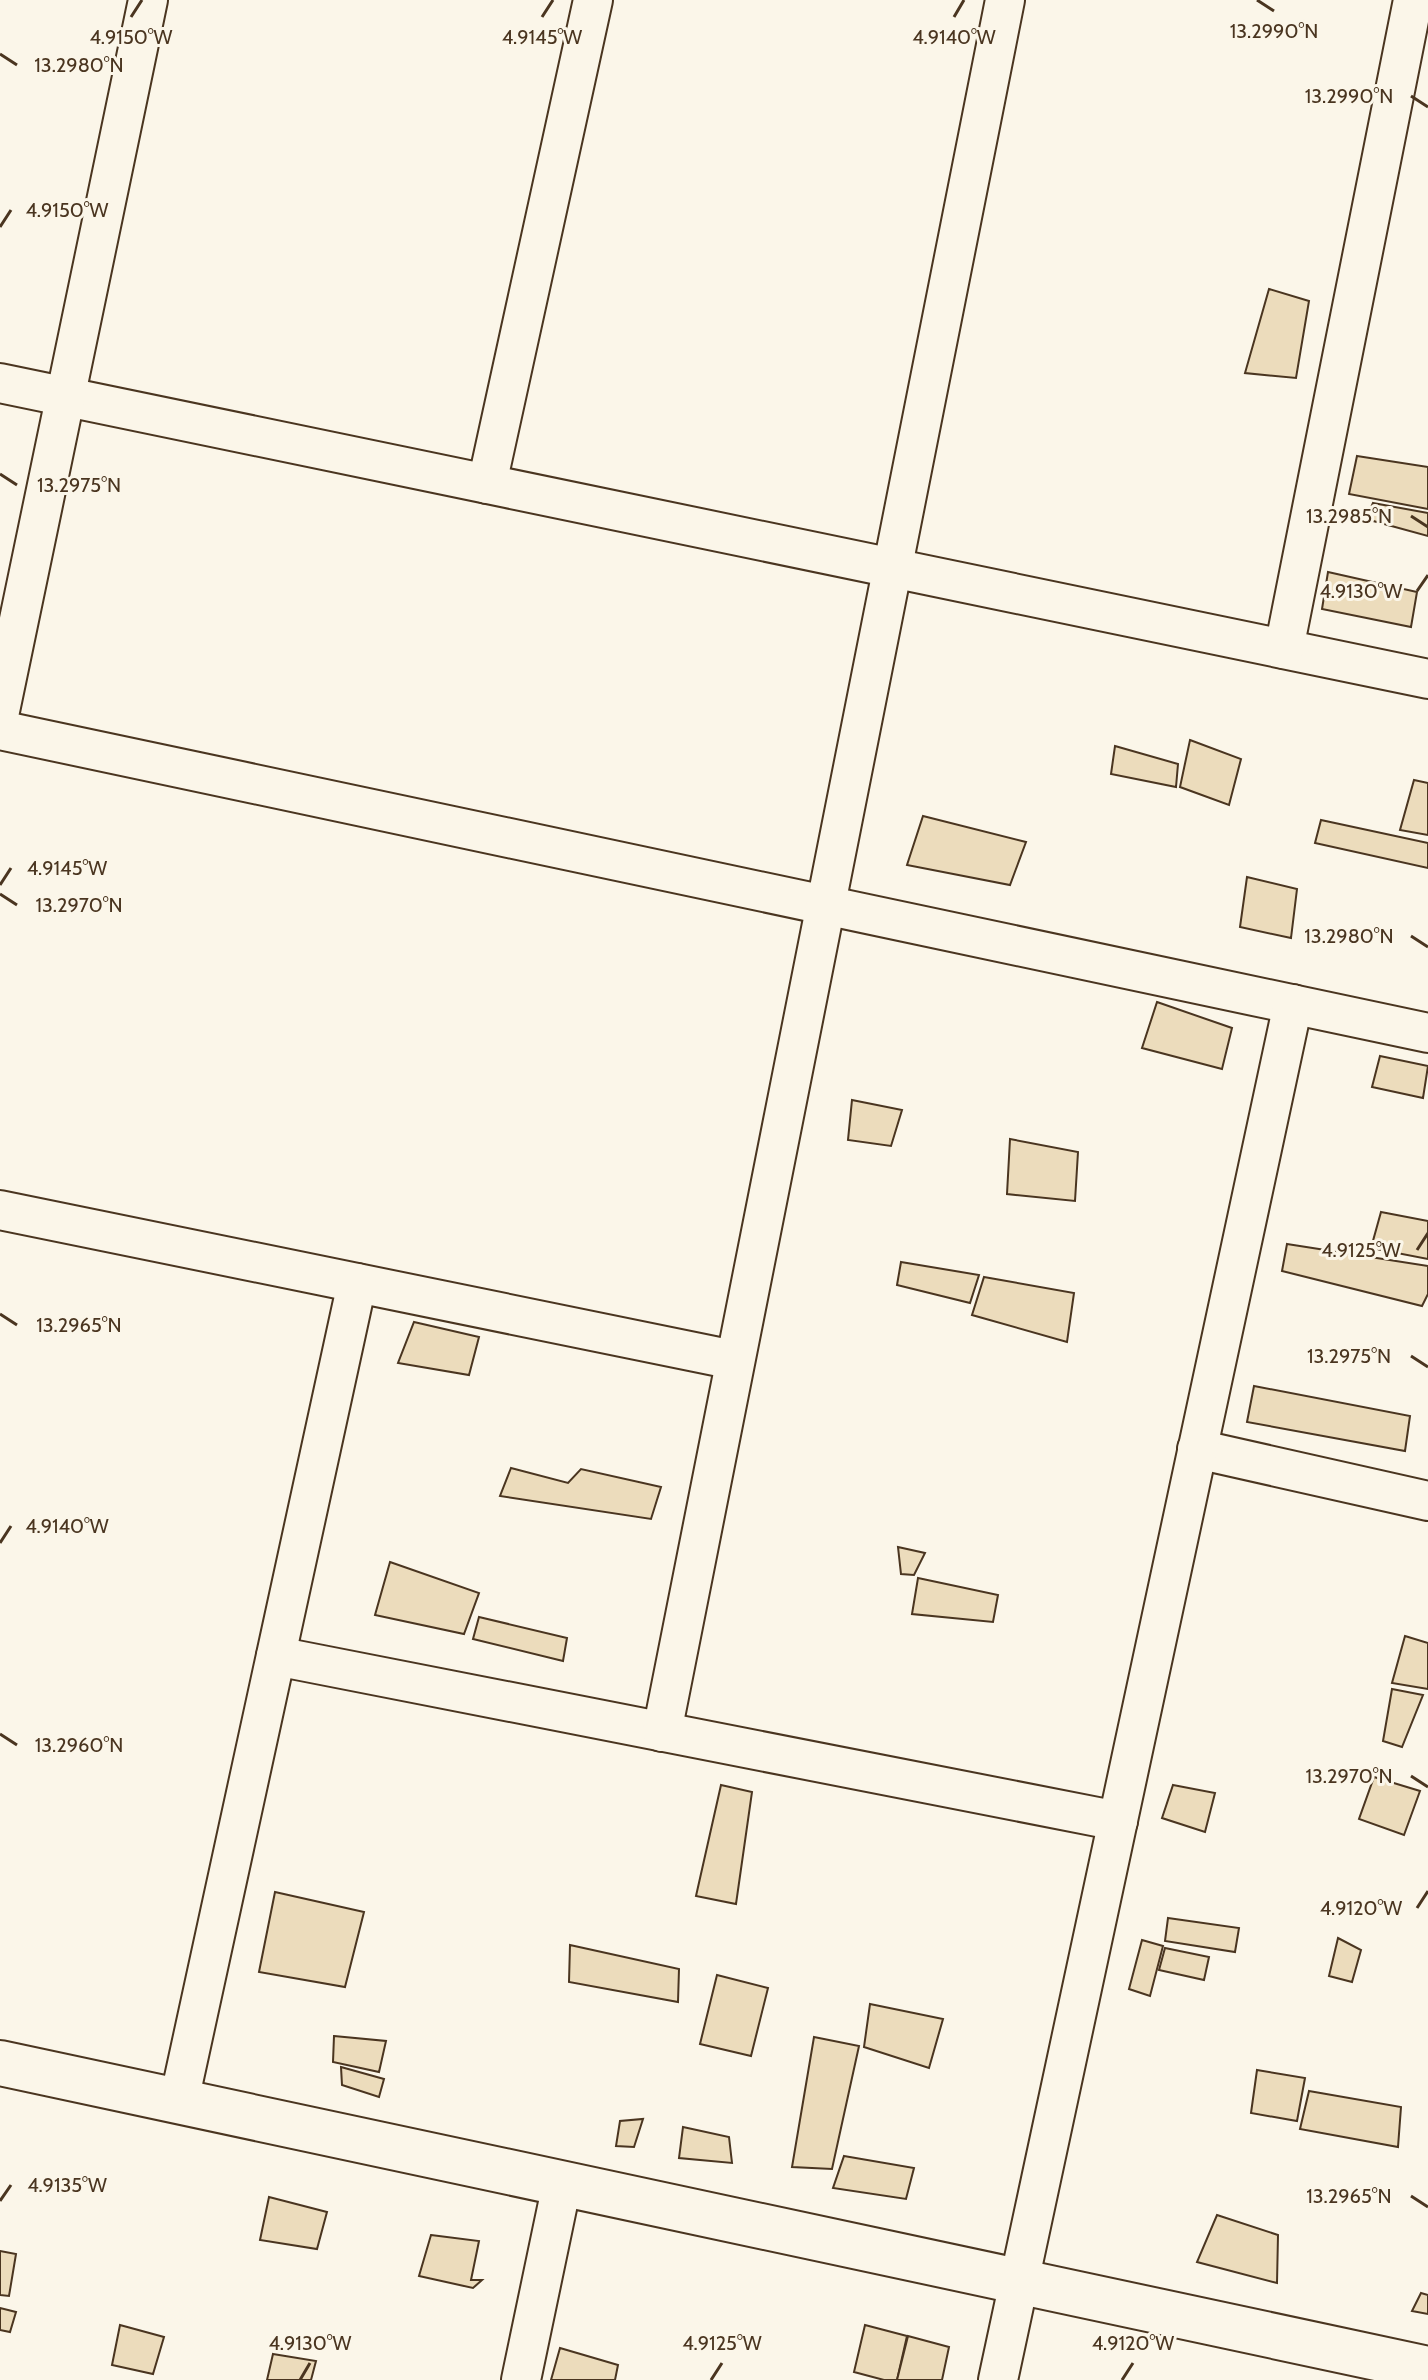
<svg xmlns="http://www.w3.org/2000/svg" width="1428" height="2380" font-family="Cabin,sans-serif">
<rect width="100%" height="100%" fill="#fbf6e9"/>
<g fill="#ecdcbc" stroke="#4a3520" stroke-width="2">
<path d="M 1269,289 L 1309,301 L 1296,378 L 1245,373 Z"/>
<path d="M 1357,456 L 1428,467 L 1428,509 L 1349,494 Z"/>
<path d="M 1373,503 L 1428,513 L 1428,536 L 1366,519 Z"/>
<path d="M 1328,572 L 1417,592 L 1411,627 L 1322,609 Z"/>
<path d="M 1190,740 L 1241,759 L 1229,805 L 1180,787 Z"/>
<path d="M 1115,746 L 1178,764 L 1176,787 L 1111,774 Z"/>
<path d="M 1414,780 L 1428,783 L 1428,835 L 1400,830 Z"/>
<path d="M 923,816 L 1026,842 L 1010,885 L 907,865 Z"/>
<path d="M 1321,820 L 1428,843 L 1428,868 L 1315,843 Z"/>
<path d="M 1247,877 L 1297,889 L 1291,938 L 1240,927 Z"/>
<path d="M 1157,1002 L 1232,1028 L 1222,1069 L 1142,1048 Z"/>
<path d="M 1380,1056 L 1428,1066 L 1423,1098 L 1372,1087 Z"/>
<path d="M 852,1100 L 902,1110 L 891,1146 L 848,1140 Z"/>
<path d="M 1010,1139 L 1078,1152 L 1075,1201 L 1007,1194 Z"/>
<path d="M 1381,1212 L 1428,1221 L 1428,1259 L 1371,1248 Z"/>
<path d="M 1287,1244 L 1428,1266 L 1428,1294 L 1422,1306 L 1282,1271 Z"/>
<path d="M 901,1262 L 979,1275 L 970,1303 L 897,1285 Z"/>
<path d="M 984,1277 L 1074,1293 L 1067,1342 L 972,1315 Z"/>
<path d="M 414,1322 L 479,1337 L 469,1375 L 398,1363 Z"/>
<path d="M 1254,1386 L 1410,1416 L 1405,1451 L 1247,1422 Z"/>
<path d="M 511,1468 L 568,1483 L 581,1469 L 661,1487 L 651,1519 L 500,1496 Z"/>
<path d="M 898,1547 L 925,1553 L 914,1575 L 901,1574 Z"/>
<path d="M 390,1562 L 479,1593 L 464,1634 L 375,1615 Z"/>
<path d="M 918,1578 L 998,1595 L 993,1622 L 912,1614 Z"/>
<path d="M 479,1617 L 567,1638 L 563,1661 L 473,1639 Z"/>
<path d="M 1405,1636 L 1428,1643 L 1428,1689 L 1392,1683 Z"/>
<path d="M 1392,1689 L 1423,1695 L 1402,1747 L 1383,1741 Z"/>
<path d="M 1374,1777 L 1420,1791 L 1404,1835 L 1359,1819 Z"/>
<path d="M 721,1785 L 752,1792 L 736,1904 L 696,1896 Z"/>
<path d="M 1173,1785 L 1215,1793 L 1205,1832 L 1162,1818 Z"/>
<path d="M 275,1892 L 364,1912 L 345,1987 L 259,1972 Z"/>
<path d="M 1168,1918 L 1239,1928 L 1235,1952 L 1165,1941 Z"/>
<path d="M 1338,1938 L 1361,1950 L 1352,1982 L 1329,1976 Z"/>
<path d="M 1142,1940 L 1163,1946 L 1150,1996 L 1129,1989 Z"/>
<path d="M 570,1945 L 679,1969 L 678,2002 L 569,1982 Z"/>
<path d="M 1165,1948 L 1209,1957 L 1204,1980 L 1159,1970 Z"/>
<path d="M 717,1975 L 768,1988 L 751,2056 L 700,2044 Z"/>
<path d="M 870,2004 L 943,2019 L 929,2068 L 864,2047 Z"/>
<path d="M 334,2036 L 386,2041 L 379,2072 L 333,2062 Z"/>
<path d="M 814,2037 L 859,2046 L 832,2169 L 792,2167 Z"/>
<path d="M 341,2067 L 384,2079 L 379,2097 L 342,2085 Z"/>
<path d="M 1257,2070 L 1305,2078 L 1297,2121 L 1251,2113 Z"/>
<path d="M 1309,2091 L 1401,2107 L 1398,2147 L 1300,2129 Z"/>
<path d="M 643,2119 L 634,2147 L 616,2146 L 620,2121 Z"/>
<path d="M 683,2127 L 729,2137 L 732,2163 L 679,2158 Z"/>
<path d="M 844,2156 L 914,2168 L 906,2199 L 833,2188 Z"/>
<path d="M 269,2197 L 327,2212 L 317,2249 L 260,2240 Z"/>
<path d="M 1217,2215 L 1278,2235 L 1277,2283 L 1197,2262 Z"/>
<path d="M 431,2235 L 479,2241 L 471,2280 L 482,2280 L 473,2288 L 419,2276 Z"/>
<path d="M 0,2251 L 16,2254 L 9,2296 L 0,2295 Z"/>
<path d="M 1421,2293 L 1428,2295 L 1428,2314 L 1412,2311 Z"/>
<path d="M 0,2308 L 16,2312 L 10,2332 L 0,2330 Z"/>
<path d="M 120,2325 L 164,2337 L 153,2374 L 112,2365 Z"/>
<path d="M 865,2325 L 907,2336 L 897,2380 L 884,2380 L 854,2372 Z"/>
<path d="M 908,2336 L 949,2347 L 942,2380 L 897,2380 Z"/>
<path d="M 560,2348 L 618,2365 L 615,2380 L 551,2380 Z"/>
<path d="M 273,2354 L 316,2361 L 311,2380 L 267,2380 Z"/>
</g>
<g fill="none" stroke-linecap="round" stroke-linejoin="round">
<defs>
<g id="street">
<path d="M 0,383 L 1428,679"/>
<path d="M 487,484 L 593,0"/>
<path d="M 1284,649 L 1413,0"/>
<path d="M 0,711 L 148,0"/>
<path d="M 0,730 L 1428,1033"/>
<path d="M 0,1210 L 734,1360"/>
<path d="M 1197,1449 L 1428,1501"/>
<path d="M 276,1656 L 1118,1821"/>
<path d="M 662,1732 L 1005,0"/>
<path d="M 179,2101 L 357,1283"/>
<path d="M 521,2380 L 562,2184"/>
<path d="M 998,2380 L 1293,1004"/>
</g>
<path id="secondary" d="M 0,2063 L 1428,2369"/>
</defs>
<use href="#street" stroke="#4a3520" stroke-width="42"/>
<use href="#secondary" stroke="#4a3520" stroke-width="48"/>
<use href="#street" stroke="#fbf6e9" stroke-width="38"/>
<use href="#secondary" stroke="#fbf6e9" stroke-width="44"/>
</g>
<path fill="none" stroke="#4a3520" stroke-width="3" d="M 1257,0 L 1274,11M 131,17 L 142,0M 542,17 L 553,0M 954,17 L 964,0M 0,54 L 17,65M 1411,96 L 1428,107M 0,227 L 11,210M 0,474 L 17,485M 1411,516 L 1428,527M 1417,591 L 1428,575M 0,885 L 11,868M 0,894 L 17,905M 1411,936 L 1428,947M 1417,1250 L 1428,1233M 0,1314 L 17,1325M 1411,1356 L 1428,1367M 0,1543 L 11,1526M 0,1734 L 17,1745M 1411,1776 L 1428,1787M 1417,1908 L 1428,1891M 1411,2196 L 1428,2207M 0,2201 L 11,2185M 300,2380 L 310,2363M 711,2380 L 722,2363M 1122,2380 L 1133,2363"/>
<g font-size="20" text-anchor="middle" fill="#4a3520" stroke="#fbf6e9" stroke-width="6" stroke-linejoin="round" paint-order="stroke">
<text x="1274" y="38">13.2990°N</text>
<text x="542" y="44">4.9145°W</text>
<text x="131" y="44">4.9150°W</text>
<text x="954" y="44">4.9140°W</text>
<text x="79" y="72">13.2980°N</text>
<text x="1349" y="103">13.2990°N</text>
<text x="67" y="217">4.9150°W</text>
<text x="79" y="492">13.2975°N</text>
<text x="1349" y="523">13.2985°N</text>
<text x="1361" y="598">4.9130°W</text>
<text x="67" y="875">4.9145°W</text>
<text x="79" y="912">13.2970°N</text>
<text x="1349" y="943">13.2980°N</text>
<text x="1361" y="1257">4.9125°W</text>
<text x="79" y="1332">13.2965°N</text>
<text x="1349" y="1363">13.2975°N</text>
<text x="67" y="1533">4.9140°W</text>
<text x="79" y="1752">13.2960°N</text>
<text x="1349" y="1783">13.2970°N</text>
<text x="1361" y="1915">4.9120°W</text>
<text x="67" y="2192">4.9135°W</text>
<text x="1349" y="2203">13.2965°N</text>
<text x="310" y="2350">4.9130°W</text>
<text x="722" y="2350">4.9125°W</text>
<text x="1133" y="2350">4.9120°W</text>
</g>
</svg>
